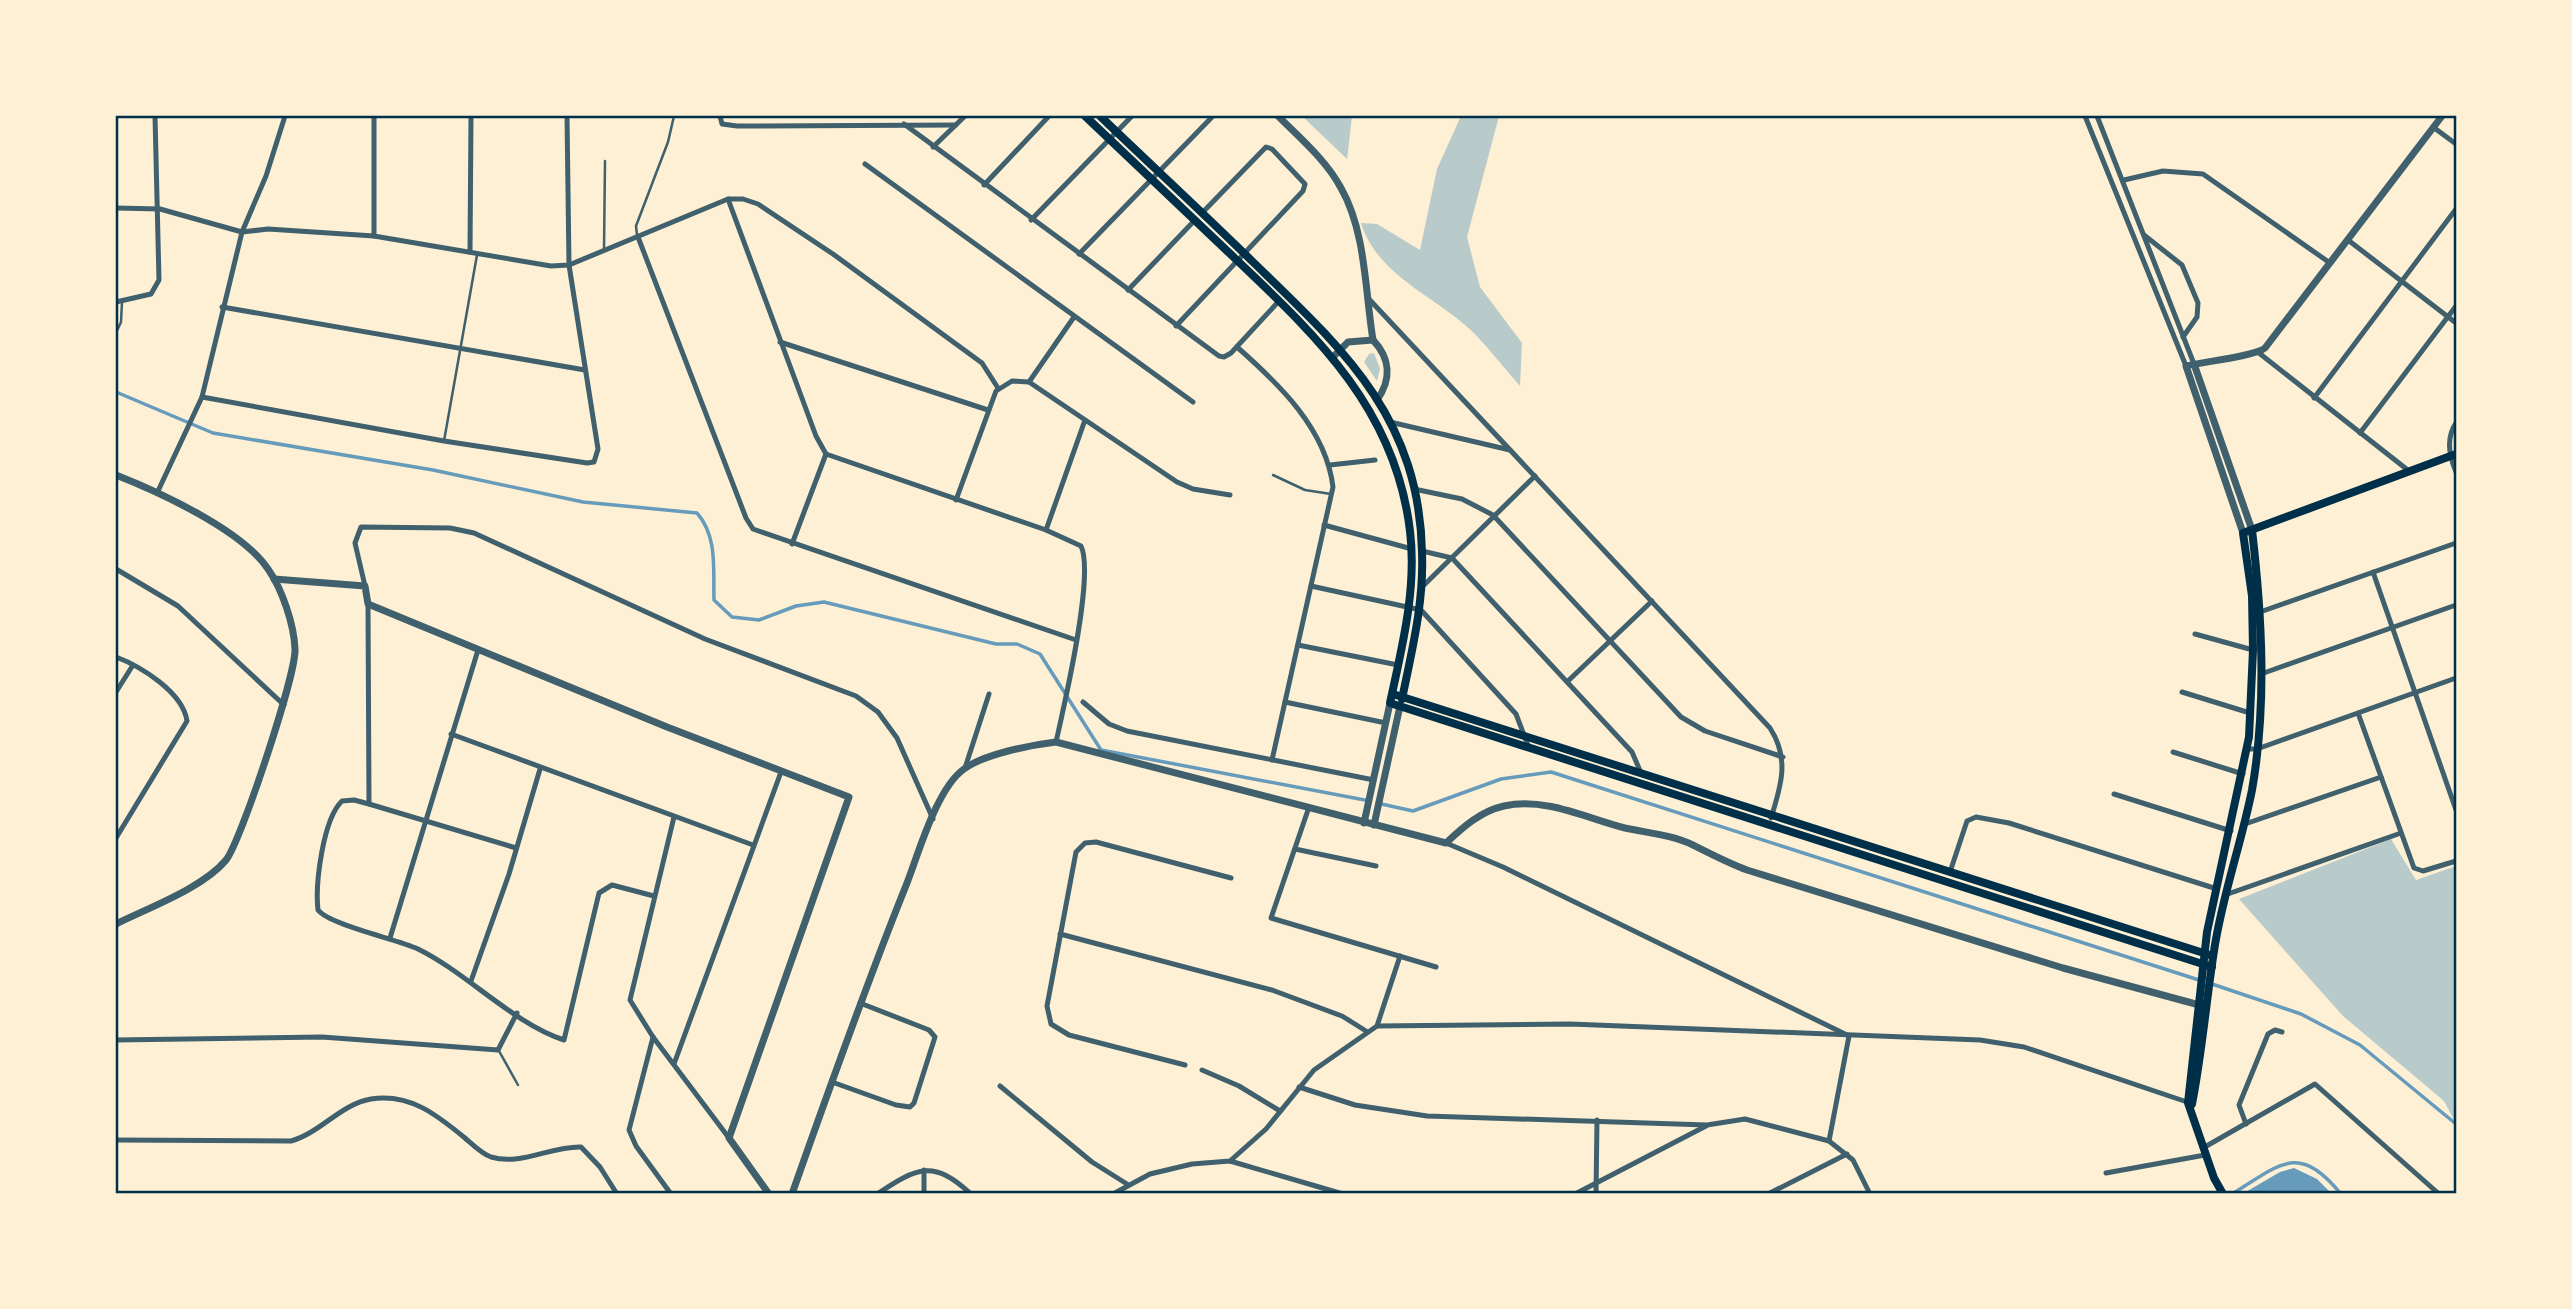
<svg xmlns="http://www.w3.org/2000/svg" width="2572" height="1309" font-family="'Titillium Web',sans-serif">
<rect width="100%" height="100%" fill="#fdf0d5"/>
<g fill="#b9caca">
<path d="M 1302,116 L 1352,116 L 1347,160 L 1347,159 Z"/>
<path d="M 1461,116 L 1499,116 L 1467,237 L 1480,287 L 1522,343 L 1520,386 C 1505,369 1490,350 1474,333 C 1436,296 1378,277 1361,223 L 1377,224 L 1420,250 L 1437,169 Z"/>
<path d="M 1374,353 L 1380,369 L 1377,381 L 1364,362 L 1369,354 Z"/>
<path d="M 2391,839 L 2416,880 L 2456,866 L 2456,1124 L 2444,1101 L 2343,1016 L 2239,899 Z"/>
</g>
<path fill="#669bbc" d="M 2294,1168 L 2317,1179 L 2331,1193 L 2244,1193 L 2280,1172 Z"/>
<g fill="none" stroke-linecap="round" stroke-linejoin="round">
<g stroke="#669bbc" stroke-width="3.5">
<path d="M 116,392 L 213,433 L 433,470 L 583,502 L 697,513 C 718,537 713,570 714,600 L 732,617 L 759,620 L 796,606 L 824,602 L 996,644 L 1017,644 L 1040,654 L 1101,750 L 1370,801"/>
<path d="M 1377,803 L 1413,811 L 1501,779 L 1551,772 L 2202,981"/>
<path d="M 2209,983 L 2301,1014 L 2360,1045 L 2456,1124"/>
<path d="M 2232,1194 C 2281,1164 2298,1142 2341,1194"/>
</g>
<g stroke="#3f606c" stroke-width="2.5">
<path d="M 637,235 L 636,226 L 668,142 L 674,116"/>
<path d="M 604,249 L 605,161"/>
<path d="M 116,333 L 121,322 L 122,302"/>
<path d="M 444,441 L 477,255"/>
<path d="M 1273,475 L 1305,490 L 1331,494"/>
<path d="M 499,1051 L 518,1085"/>
</g>
<g stroke="#3f606c" stroke-width="5">
<path d="M 720,116 L 722,124 L 737,126 L 956,125"/>
<path d="M 2085,116 L 2186,366"/>
<path d="M 2097,116 L 2194,364"/>
<path d="M 904,124 L 1219,356 L 1224,357 L 1231,353 L 1279,301"/>
<path d="M 2433,127 L 2456,144"/>
<path d="M 933,147 L 965,116"/>
<path d="M 865,164 L 1193,402"/>
<path d="M 2124,180 L 2163,171 L 2203,174 L 2330,263"/>
<path d="M 984,185 L 1049,116"/>
<path d="M 728,199 L 816,436 L 826,454 L 1046,530 L 1081,546 C 1095,575 1064,706 1056,742"/>
<path d="M 116,208 L 160,209 L 242,232"/>
<path d="M 1031,220 L 1132,116"/>
<path d="M 242,232 L 268,229 L 374,236 L 551,266 L 569,265 L 728,199 L 743,199 L 758,204 L 833,254 L 982,363 L 998,388"/>
<path d="M 2144,235 L 2182,265 L 2198,303 L 2197,317 L 2183,337"/>
<path d="M 374,236 L 374,116"/>
<path d="M 638,237 L 746,518 L 753,529 L 1076,640"/>
<path d="M 2348,240 L 2456,323"/>
<path d="M 470,252 L 471,116"/>
<path d="M 1079,254 L 1213,116"/>
<path d="M 1128,290 L 1195,220"/>
<path d="M 1368,298 L 1770,728 C 1790,759 1781,786 1771,818"/>
<path d="M 116,302 L 151,294 L 159,280 L 155,116"/>
<path d="M 222,307 L 585,370"/>
<path d="M 1176,326 L 1303,191 L 1305,184 L 1272,149 L 1266,147 L 1202,213"/>
<path d="M 780,342 L 988,410"/>
<path d="M 1237,347 C 1279,384 1326,429 1333,487 L 1272,760"/>
<path d="M 2259,353 L 2409,471"/>
<path d="M 1029,382 L 1177,482 L 1193,489 L 1230,495"/>
<path d="M 202,397 L 444,441 L 587,463 L 594,462 L 598,449 L 569,265 L 567,116"/>
<path d="M 2314,398 L 2456,209"/>
<path d="M 1390,422 L 1510,450"/>
<path d="M 2456,423 C 2446,438 2449,456 2456,472"/>
<path d="M 2360,433 L 2456,306"/>
<path d="M 1330,465 L 1375,460"/>
<path d="M 1414,489 L 1462,499 L 1493,515 L 1681,717 L 1705,731 L 1783,757"/>
<path d="M 158,491 L 202,397 L 242,232 L 266,176 L 285,116"/>
<path d="M 956,500 L 996,391 L 1012,381 L 1029,382 L 1074,317"/>
<path d="M 1324,525 L 1412,549"/>
<path d="M 1046,530 L 1085,420"/>
<path d="M 792,544 L 826,454"/>
<path d="M 1422,551 L 1452,558 L 1632,752 L 1641,773"/>
<path d="M 116,569 L 178,606 L 284,705"/>
<path d="M 2373,572 L 2456,810"/>
<path d="M 365,586 L 355,543 L 361,527 L 450,528 L 474,533 L 705,639 L 856,696 L 878,712 L 897,738 L 933,819"/>
<path d="M 1311,586 L 1421,610 L 1516,714 L 1529,748"/>
<path d="M 1422,587 L 1535,476"/>
<path d="M 368,604 L 369,804"/>
<path d="M 2260,612 L 2456,543"/>
<path d="M 2195,634 L 2253,650"/>
<path d="M 1298,645 L 1398,665"/>
<path d="M 116,657 C 140,666 183,692 187,721 L 116,838"/>
<path d="M 2261,674 L 2456,605"/>
<path d="M 1568,681 L 1652,601"/>
<path d="M 116,692 L 133,665"/>
<path d="M 2182,692 L 2250,713"/>
<path d="M 1083,702 L 1109,724 L 1127,731 L 1374,780"/>
<path d="M 1285,702 L 1386,723"/>
<path d="M 2358,713 L 2414,868 L 2423,871 L 2456,861"/>
<path d="M 451,734 L 753,845"/>
<path d="M 2247,749 L 2257,749 L 2456,678"/>
<path d="M 2173,752 L 2243,774"/>
<path d="M 965,768 L 989,694"/>
<path d="M 2114,794 L 2231,831"/>
<path d="M 1308,810 L 1271,918 L 1436,967"/>
<path d="M 674,817 L 630,1000 L 653,1037 L 729,1138"/>
<path d="M 2245,824 L 2381,777"/>
<path d="M 1446,843 L 1503,867 L 1847,1035"/>
<path d="M 516,848 L 369,804 L 354,800 L 342,801 C 323,819 315,884 318,910 C 330,925 396,939 418,949 C 467,973 514,1024 564,1040 L 599,893 L 612,885 L 654,896"/>
<path d="M 1295,849 L 1376,866"/>
<path d="M 1950,872 L 1967,821 L 1976,817 L 2009,823 L 2217,889"/>
<path d="M 2225,895 L 2401,833"/>
<path d="M 1060,934 L 1272,990 L 1342,1016 L 1366,1031"/>
<path d="M 390,938 L 478,650"/>
<path d="M 471,981 L 509,874 L 540,769"/>
<path d="M 1377,1026 L 1400,956"/>
<path d="M 653,1037 L 629,1130 L 636,1146 L 671,1194"/>
<path d="M 116,1040 L 322,1037 L 498,1050 L 517,1013"/>
<path d="M 674,1064 L 781,772"/>
<path d="M 1185,1065 L 1069,1035 L 1051,1024 L 1047,1006 L 1076,852 L 1085,843 L 1096,842 L 1231,878"/>
<path d="M 1202,1070 L 1239,1086 L 1280,1111"/>
<path d="M 832,1082 L 896,1105 L 910,1107 L 914,1103 L 935,1037 L 929,1030 L 860,1003"/>
<path d="M 1000,1086 L 1092,1162 L 1127,1184"/>
<path d="M 1299,1087 L 1355,1105 L 1427,1116 L 1707,1125 L 1745,1119 L 1829,1141 L 1853,1160 L 1870,1194"/>
<path d="M 2246,1124 L 2239,1105 L 2268,1034 L 2275,1030 L 2282,1032"/>
<path d="M 116,1140 L 291,1141 C 320,1133 341,1104 371,1099 C 410,1093 437,1115 465,1138 C 473,1145 482,1154 491,1157 C 521,1166 551,1146 581,1147 L 600,1167 L 617,1194"/>
<path d="M 1829,1141 L 1849,1036"/>
<path d="M 2203,1148 L 2315,1084 L 2439,1194"/>
<path d="M 1230,1161 L 1343,1194"/>
<path d="M 924,1170 L 924,1194"/>
<path d="M 2106,1173 L 2205,1155"/>
<path d="M 877,1194 C 918,1167 933,1159 971,1194"/>
<path d="M 1113,1194 L 1150,1174 L 1192,1164 L 1230,1161 L 1266,1129 L 1314,1070 L 1377,1026 L 1570,1024 L 1980,1040 L 2024,1047 L 2190,1103"/>
<path d="M 1575,1194 L 1706,1126"/>
<path d="M 1596,1194 L 1597,1120"/>
<path d="M 1768,1194 L 1847,1154"/>
</g>
<g stroke="#3f606c" stroke-width="7">
<path d="M 1278,116 C 1300,138 1326,160 1341,188 C 1366,232 1365,291 1373,340"/>
<path d="M 1334,356 L 1348,342 L 1373,340 C 1390,358 1392,379 1377,400"/>
<path d="M 2194,364 L 2252,530"/>
<path d="M 116,475 C 159,492 242,530 268,569 C 282,589 294,624 295,649 C 296,675 241,841 226,860 C 203,888 148,908 116,924"/>
<path d="M 2243,533 L 2186,366 C 2202,362 2256,356 2265,348 L 2442,116"/>
<path d="M 274,579 L 365,586 L 368,604 L 667,727 L 849,797 L 729,1138 L 769,1194"/>
<path d="M 1364,823 L 1390,703"/>
<path d="M 1374,825 L 1400,706"/>
<path d="M 792,1194 C 829,1089 866,985 907,883 C 919,852 937,788 964,769 C 984,754 1031,745 1056,742 L 1446,843 C 1463,827 1481,811 1504,806 C 1545,797 1586,818 1625,828 C 1648,833 1672,835 1693,845 C 1711,854 1728,863 1747,870 L 2063,968 L 2203,1006"/>
</g>
<g stroke="#003049" stroke-width="8">
<path d="M 1085,116 C 1131,160 1177,203 1223,247 C 1310,330 1395,404 1410,531 C 1417,589 1402,647 1390,703 L 2212,967"/>
<path d="M 1100,116 C 1151,165 1203,213 1254,263 C 1343,349 1419,417 1422,552 C 1424,603 1412,650 1402,699"/>
<path d="M 1393,694 L 2213,956"/>
<path d="M 2192,1104 C 2202,1053 2206,1002 2214,951 C 2222,896 2241,845 2252,790 C 2267,705 2262,616 2252,530"/>
<path d="M 2223,1194 L 2214,1178 L 2188,1103 L 2207,932 L 2249,737 L 2253,650 L 2252,596 L 2243,533 L 2456,454"/>
</g>
</g>
<rect width="2572" height="1309" fill="none" stroke="#fdf0d5" stroke-width="234"/>
<rect x="117" y="117" width="2338" height="1075" fill="none" stroke="#003049" stroke-width="2.5"/>
</svg>
